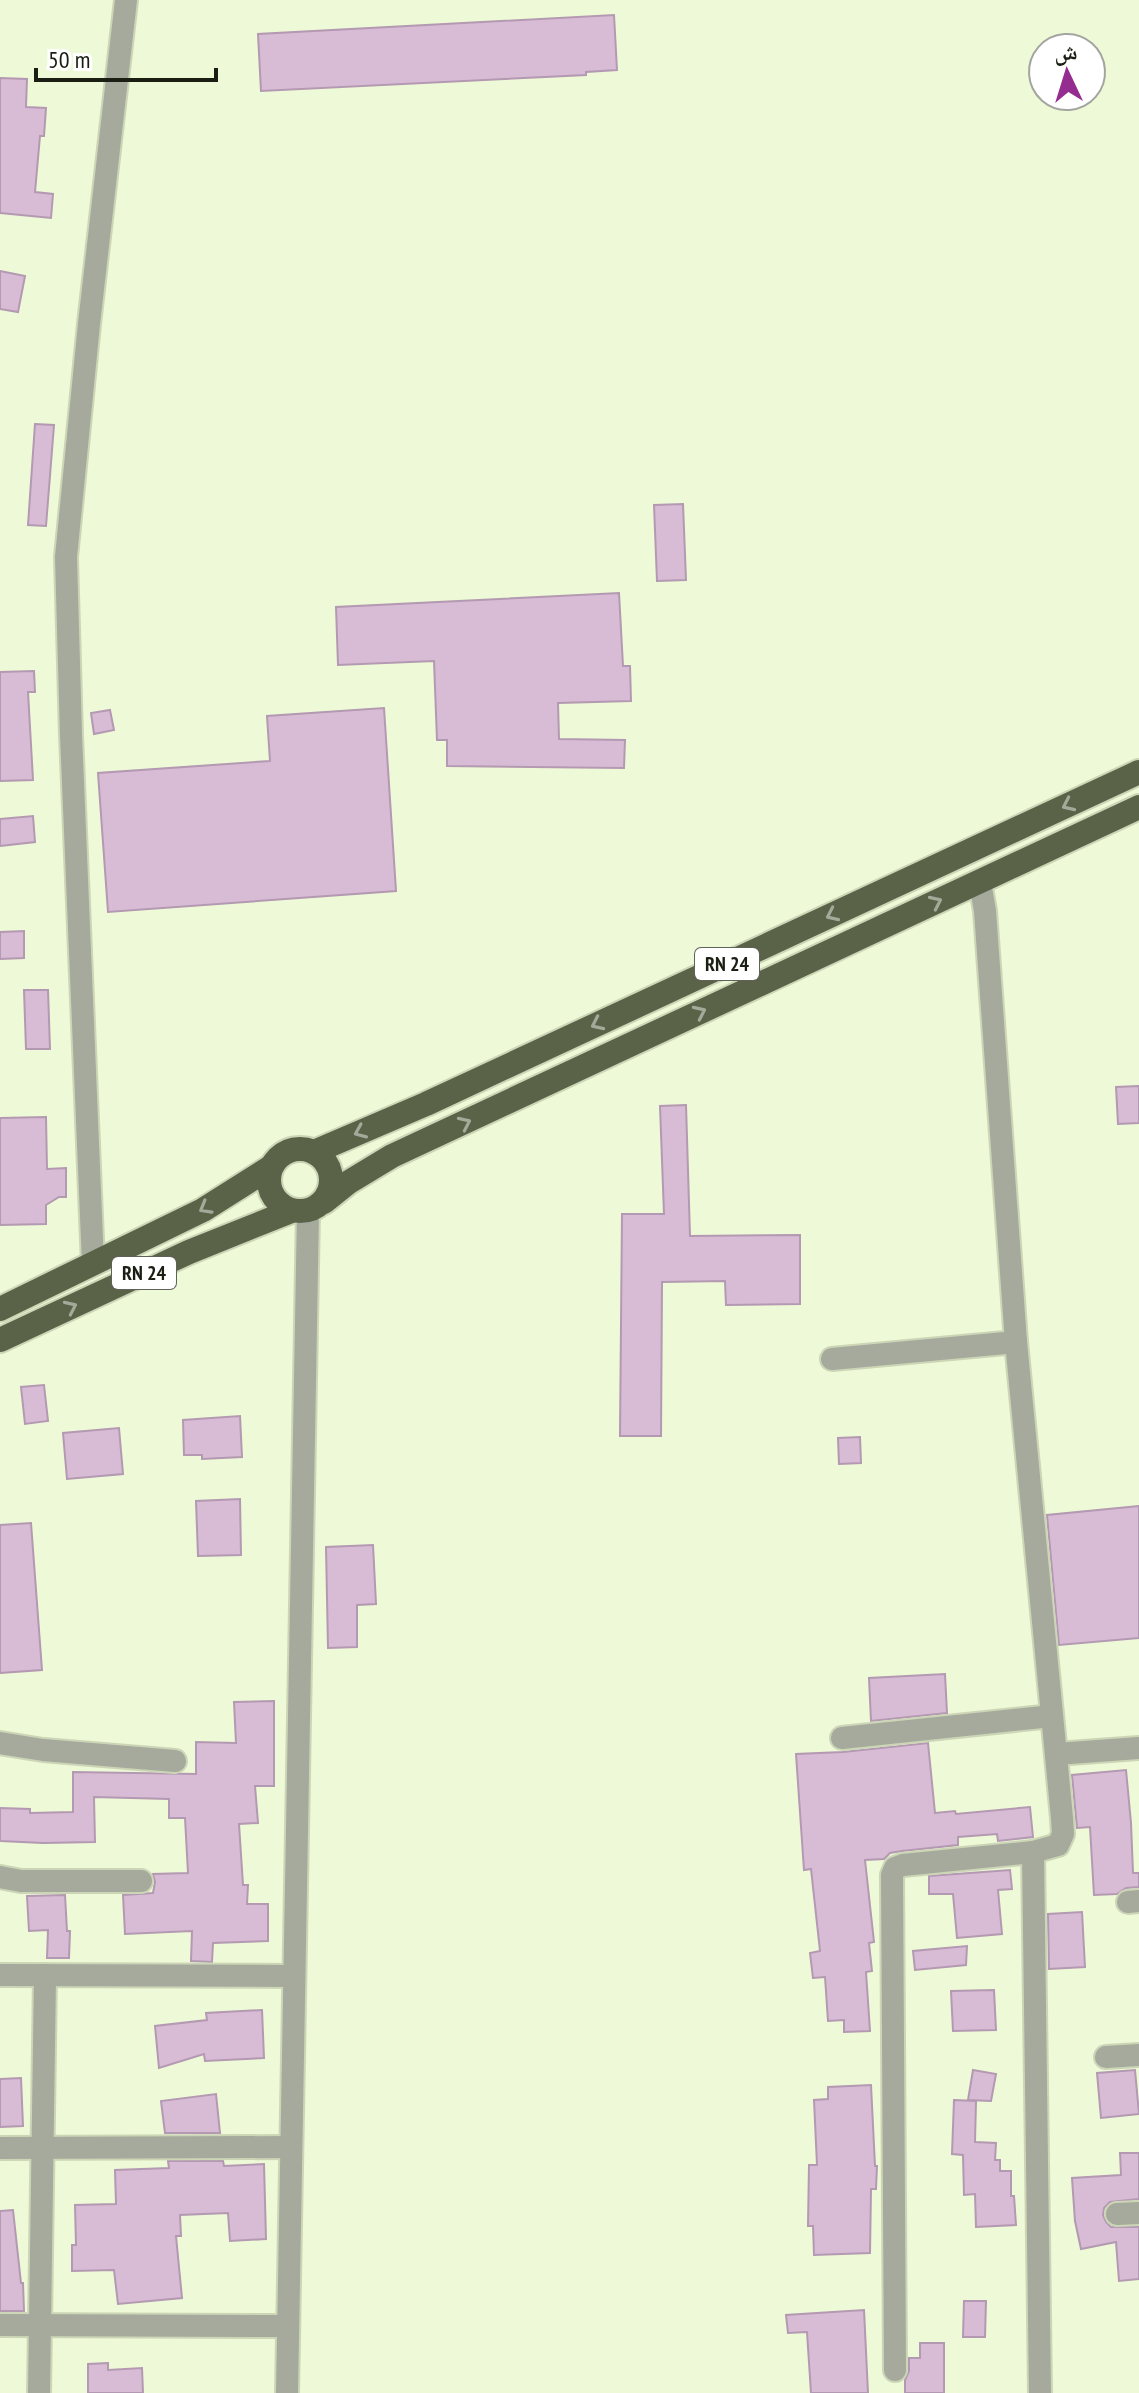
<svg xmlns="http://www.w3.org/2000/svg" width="1139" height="2393" font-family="'PT Sans Narrow','Noto Naskh Arabic',sans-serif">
<rect width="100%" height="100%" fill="#eef9d7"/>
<g fill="#d8bcd5" stroke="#b399b1" stroke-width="2">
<path d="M 614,15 L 617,70 L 586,72 L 586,75 L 261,91 L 258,34 Z"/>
<path d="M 0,78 L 27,79 L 26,107 L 46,108 L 44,136 L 40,136 L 35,192 L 53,194 L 51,218 L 0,213 Z"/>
<path d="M 0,271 L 25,276 L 18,312 L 0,309 Z"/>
<path d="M 35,424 L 54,425 L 46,526 L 28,525 Z"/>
<path d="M 683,504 L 686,580 L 657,581 L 654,505 Z"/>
<path d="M 619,593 L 623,666 L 630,666 L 631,701 L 558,703 L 559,739 L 625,740 L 624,768 L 447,766 L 447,740 L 437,740 L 434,661 L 338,665 L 336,607 Z"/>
<path d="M 34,671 L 35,692 L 28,692 L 33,780 L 0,781 L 0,672 Z"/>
<path d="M 384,708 L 396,891 L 108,912 L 98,773 L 270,761 L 267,716 Z"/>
<path d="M 110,710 L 114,730 L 94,734 L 91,713 Z"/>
<path d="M 33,816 L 35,842 L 0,846 L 0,819 Z"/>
<path d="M 24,931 L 24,958 L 0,959 L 0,932 Z"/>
<path d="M 24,990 L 48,990 L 50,1049 L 26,1049 Z"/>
<path d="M 1139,1086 L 1139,1123 L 1118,1124 L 1116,1087 Z"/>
<path d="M 686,1105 L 690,1236 L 800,1235 L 800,1304 L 726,1305 L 725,1281 L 662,1282 L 661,1436 L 620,1436 L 622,1214 L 664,1214 L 660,1106 Z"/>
<path d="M 46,1117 L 47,1169 L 66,1168 L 66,1197 L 59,1197 L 46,1205 L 46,1224 L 0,1225 L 0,1118 Z"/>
<path d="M 44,1385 L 48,1421 L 25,1424 L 21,1387 Z"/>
<path d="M 240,1416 L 242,1457 L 202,1459 L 202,1455 L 184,1455 L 183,1420 Z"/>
<path d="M 119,1428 L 123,1474 L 67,1479 L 63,1433 Z"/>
<path d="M 860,1437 L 861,1463 L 839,1464 L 838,1438 Z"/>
<path d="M 240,1499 L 241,1555 L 198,1556 L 196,1501 Z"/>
<path d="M 1139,1506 L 1139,1638 L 1059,1645 L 1047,1515 Z"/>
<path d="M 31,1523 L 42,1670 L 0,1673 L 0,1525 Z"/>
<path d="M 373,1545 L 376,1604 L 357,1605 L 357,1647 L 328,1648 L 326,1547 Z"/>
<path d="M 945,1674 L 947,1713 L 871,1721 L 869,1678 Z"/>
<path d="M 274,1701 L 274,1786 L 255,1786 L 258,1823 L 239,1824 L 243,1885 L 248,1885 L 247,1904 L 268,1904 L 268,1941 L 213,1943 L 212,1962 L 191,1961 L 192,1931 L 125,1934 L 123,1895 L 153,1893 L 155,1882 L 153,1874 L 188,1873 L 185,1818 L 169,1818 L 169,1799 L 94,1797 L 95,1842 L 43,1843 L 0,1841 L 0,1808 L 30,1809 L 30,1813 L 73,1812 L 73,1772 L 196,1774 L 196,1742 L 236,1743 L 234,1702 Z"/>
<path d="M 928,1743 L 935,1813 L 955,1811 L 956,1814 L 1030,1807 L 1033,1837 L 998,1841 L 997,1834 L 958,1837 L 958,1845 L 902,1851 L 890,1853 L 884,1859 L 865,1860 L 874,1942 L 869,1943 L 872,1971 L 866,1972 L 870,2031 L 844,2032 L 844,2020 L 828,2021 L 825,1977 L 813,1978 L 810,1953 L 820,1951 L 811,1869 L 804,1870 L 796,1754 L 843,1752 Z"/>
<path d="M 1126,1770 L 1131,1823 L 1133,1873 L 1139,1873 L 1139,1887 L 1126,1888 L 1117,1894 L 1094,1895 L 1090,1827 L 1077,1828 L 1072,1775 Z"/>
<path d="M 1010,1870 L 1012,1889 L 998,1890 L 1002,1934 L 957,1938 L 953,1894 L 929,1894 L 929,1876 Z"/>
<path d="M 65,1895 L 67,1931 L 70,1931 L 69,1958 L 47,1958 L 48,1930 L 29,1931 L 27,1896 Z"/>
<path d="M 1082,1912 L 1085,1967 L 1049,1969 L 1048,1914 Z"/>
<path d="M 967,1946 L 966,1965 L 915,1970 L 913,1951 Z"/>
<path d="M 994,1990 L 996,2030 L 953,2031 L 951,1991 Z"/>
<path d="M 262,2010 L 264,2058 L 205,2061 L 204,2054 L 159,2068 L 155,2026 L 207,2020 L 206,2013 Z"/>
<path d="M 973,2070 L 996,2074 L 991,2101 L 968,2100 Z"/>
<path d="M 1135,2070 L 1139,2114 L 1101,2118 L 1097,2073 Z"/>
<path d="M 21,2078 L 23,2126 L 0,2127 L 0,2079 Z"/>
<path d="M 871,2085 L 875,2166 L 877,2166 L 876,2189 L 871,2189 L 870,2253 L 814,2255 L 813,2226 L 808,2226 L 809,2165 L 817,2165 L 814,2100 L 828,2099 L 828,2087 Z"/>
<path d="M 216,2094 L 220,2133 L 165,2133 L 161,2101 Z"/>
<path d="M 954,2100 L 976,2101 L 975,2142 L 996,2143 L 995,2160 L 1000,2160 L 1000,2171 L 1011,2171 L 1011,2196 L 1014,2196 L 1016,2225 L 976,2227 L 975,2194 L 964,2195 L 963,2155 L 952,2154 Z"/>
<path d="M 1120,2153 L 1139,2153 L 1139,2199 L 1110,2202 L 1104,2208 L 1103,2215 L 1106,2222 L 1111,2227 L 1139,2227 L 1139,2279 L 1119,2281 L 1116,2242 L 1081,2249 L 1075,2221 L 1072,2178 L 1121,2175 Z"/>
<path d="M 168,2161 L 223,2161 L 224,2166 L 264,2164 L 266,2239 L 230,2241 L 228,2213 L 180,2215 L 181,2236 L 176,2236 L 182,2298 L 118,2304 L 114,2270 L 72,2271 L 72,2245 L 76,2245 L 75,2205 L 116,2204 L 115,2170 L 169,2168 Z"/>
<path d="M 13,2210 L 21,2283 L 23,2283 L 24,2311 L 0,2311 L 0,2211 Z"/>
<path d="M 964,2301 L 986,2301 L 985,2337 L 963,2337 Z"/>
<path d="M 864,2310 L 868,2393 L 811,2393 L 807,2332 L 788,2333 L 786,2315 Z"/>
<path d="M 920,2343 L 944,2343 L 944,2393 L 905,2393 L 905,2380 L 909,2371 L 909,2358 L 920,2358 Z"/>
<path d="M 108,2363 L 108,2370 L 142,2368 L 143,2393 L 88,2393 L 88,2364 Z"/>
</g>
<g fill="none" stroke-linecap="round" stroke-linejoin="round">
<defs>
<g id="minor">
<path d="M 980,882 L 985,911 L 1016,1342 L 1062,1818 L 1063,1834 L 1058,1845 L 1033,1852 L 1040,2393"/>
<path d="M 93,1264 L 71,735 L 66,557 L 89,324 L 126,0"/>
<path d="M 832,1359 L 1016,1342"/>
<path d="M 842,1738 L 1052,1716"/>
<path d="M 0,1743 L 43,1750 L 175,1761"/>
<path d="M 1056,1754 L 1139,1748"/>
<path d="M 0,1877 L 21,1881 L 141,1881"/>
<path d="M 1128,1902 L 1139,1901"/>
<path d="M 0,1975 L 294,1976"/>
<path d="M 1106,2057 L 1139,2055"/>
<path d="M 0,2148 L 291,2147"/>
<path d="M 1117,2214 L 1139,2213"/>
<path d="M 0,2325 L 288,2326"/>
<path d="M 895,2370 L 892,1875 L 895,1868 L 903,1865 L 1033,1852"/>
<path d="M 39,2393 L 45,1975"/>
<path d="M 287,2393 L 308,1211"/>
</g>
<g id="trunk">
<circle cx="300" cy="1180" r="31"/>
<path d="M 314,1152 L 426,1104 L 1139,772"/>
<path d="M 324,1202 L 349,1182 L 392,1156 L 1139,807"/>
<path d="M 0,1309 L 203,1210 L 271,1167"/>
<path d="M 0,1340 L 189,1252 L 291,1211"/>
</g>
</defs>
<use href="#minor" stroke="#ccd6b7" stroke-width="26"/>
<use href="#trunk" stroke="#ccd6b7" stroke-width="28"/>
<use href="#minor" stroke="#a5aa9c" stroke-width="22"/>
<use href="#trunk" stroke="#5a6248" stroke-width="24"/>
</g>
<defs><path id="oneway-chevron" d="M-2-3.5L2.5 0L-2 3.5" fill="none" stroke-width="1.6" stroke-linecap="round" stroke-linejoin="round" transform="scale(2)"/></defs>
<g stroke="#a4a99a">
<use href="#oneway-chevron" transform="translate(1068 805) rotate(155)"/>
<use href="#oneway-chevron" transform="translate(936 902) rotate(-25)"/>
<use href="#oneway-chevron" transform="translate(832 915) rotate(155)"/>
<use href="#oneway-chevron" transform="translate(700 1012) rotate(-25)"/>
<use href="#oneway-chevron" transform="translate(597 1024) rotate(155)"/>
<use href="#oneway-chevron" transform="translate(465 1123) rotate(-25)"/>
<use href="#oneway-chevron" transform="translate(360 1132) rotate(157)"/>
<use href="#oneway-chevron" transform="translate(205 1208) rotate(150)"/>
<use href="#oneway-chevron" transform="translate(71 1307) rotate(-25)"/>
</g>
<g text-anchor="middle" stroke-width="7" stroke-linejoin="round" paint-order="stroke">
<g fill="#fff" stroke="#5f6259" stroke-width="2">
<rect x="695" y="948" width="64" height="32" rx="6"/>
<rect x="112" y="1257" width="64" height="32" rx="6"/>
</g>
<g font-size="20" font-weight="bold" fill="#1b1e12">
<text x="727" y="971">RN 24</text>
<text x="144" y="1280">RN 24</text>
</g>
</g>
<g transform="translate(1067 72) rotate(356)"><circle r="38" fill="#ffffff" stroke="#a4a5a0" stroke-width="2"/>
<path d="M0-6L14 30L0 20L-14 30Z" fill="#952d91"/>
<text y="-12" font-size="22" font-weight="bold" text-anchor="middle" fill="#1b1e12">ش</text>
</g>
<path d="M36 68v12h180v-12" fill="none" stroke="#1b1e12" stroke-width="4"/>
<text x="48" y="68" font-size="24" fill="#1b1e12" stroke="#ffffff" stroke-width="6" paint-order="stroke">50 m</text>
</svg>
